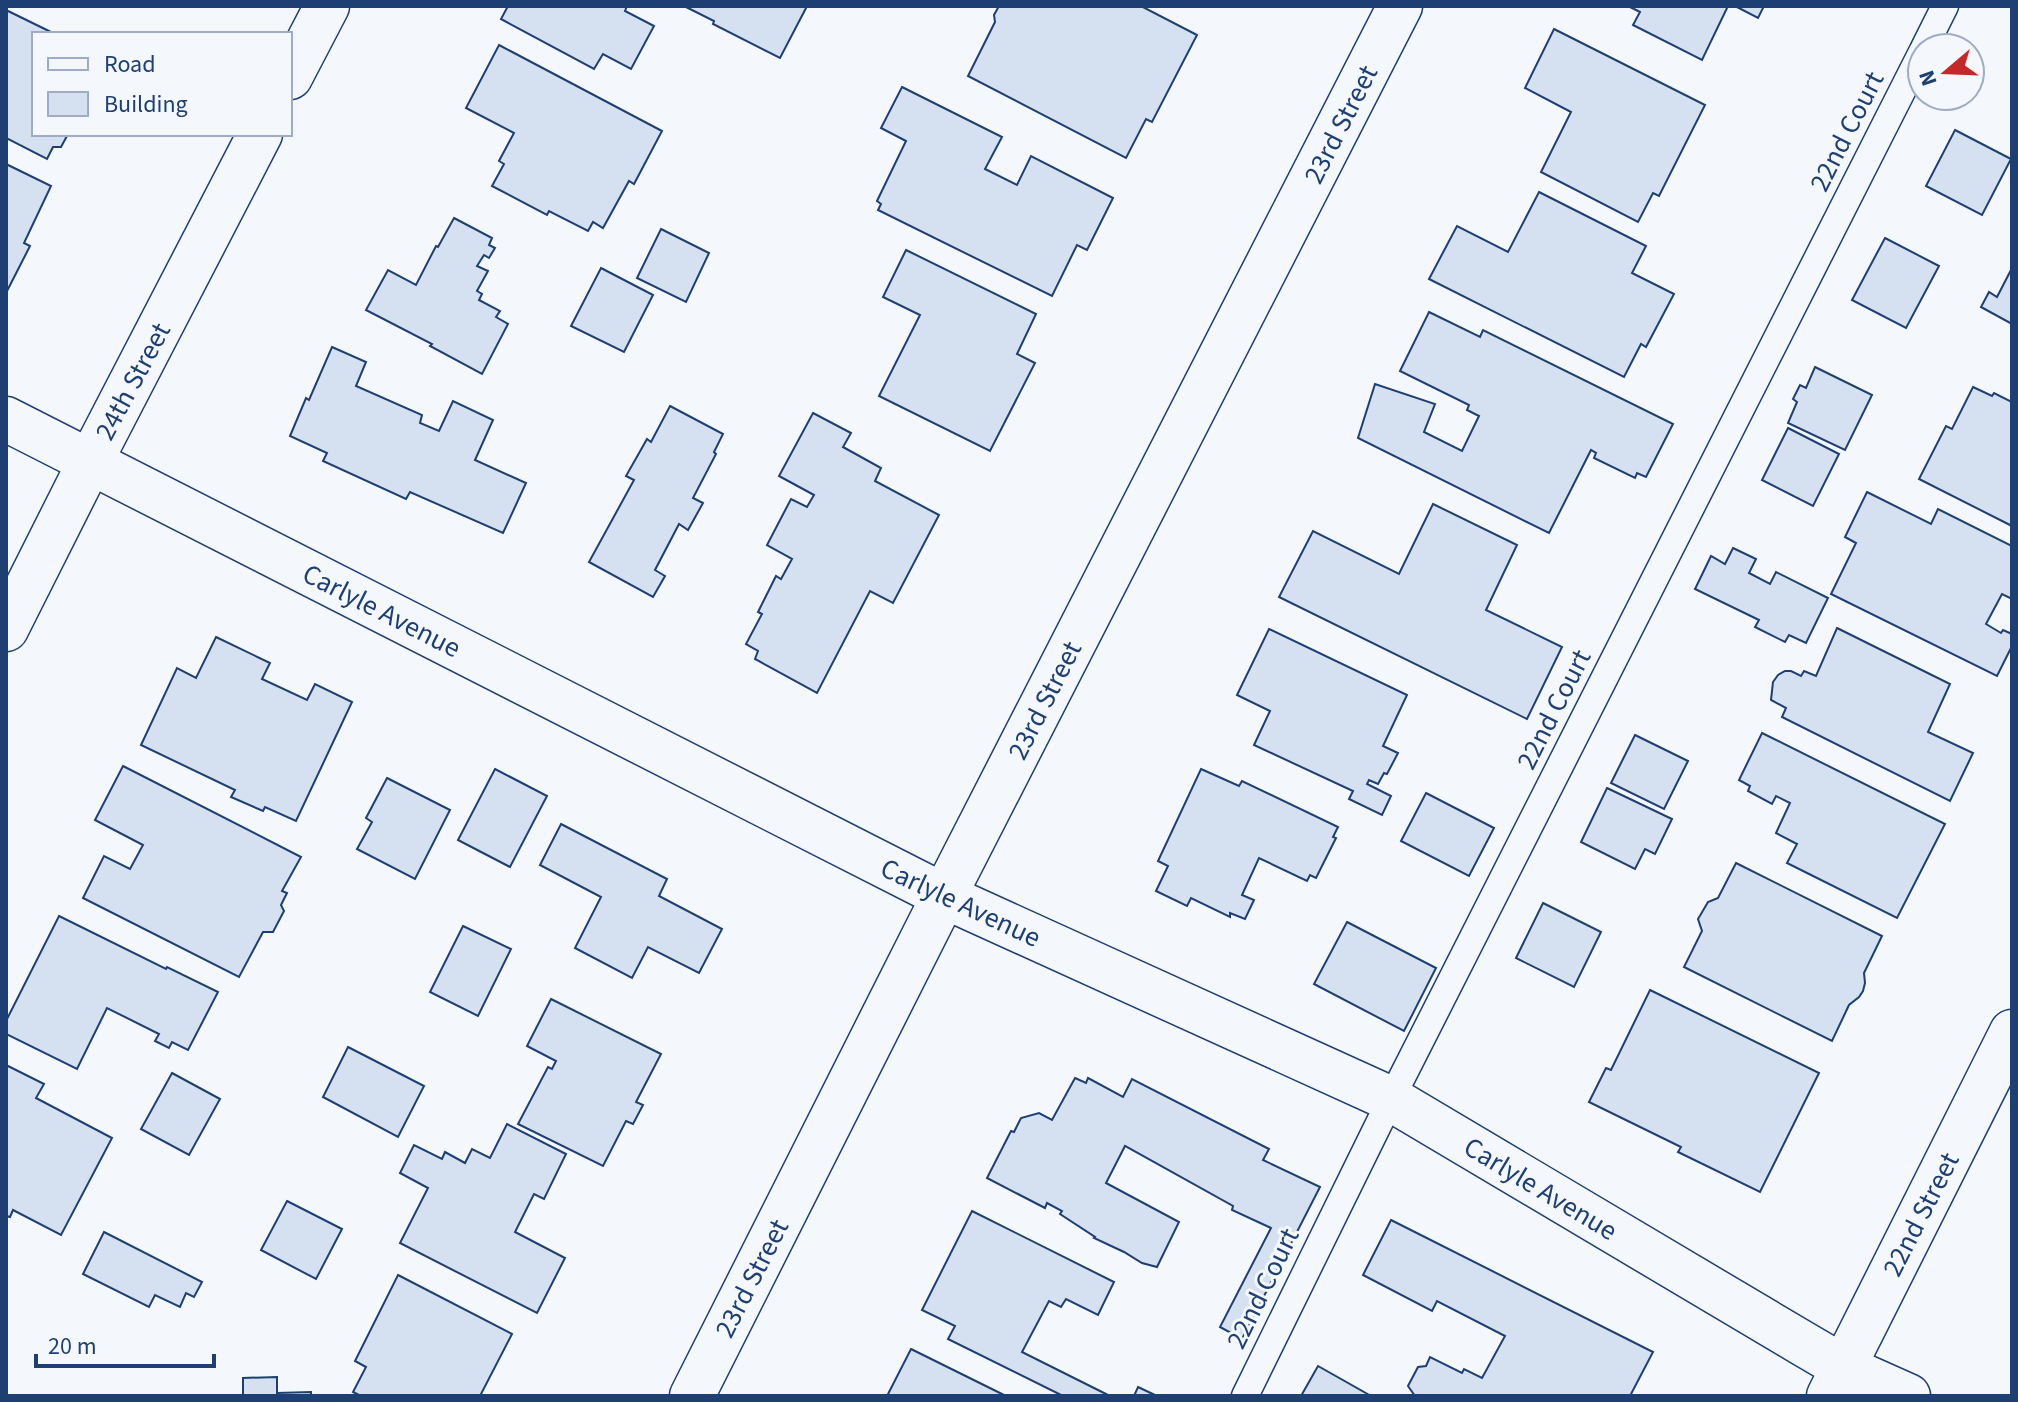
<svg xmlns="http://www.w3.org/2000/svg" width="2018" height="1402" font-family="'Source Sans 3',sans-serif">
<rect width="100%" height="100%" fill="#f4f7fb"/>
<g fill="#d5e0f0" stroke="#1d3f73" stroke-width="2">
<path d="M 508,6 L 627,6 L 625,11 L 654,26 L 631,69 L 603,54 L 594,69 L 501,19 Z"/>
<path d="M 684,6 L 803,6 L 806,8 L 780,58 L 713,24 L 714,21 Z"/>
<path d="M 999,6 L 1141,6 L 1197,35 L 1152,122 L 1146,119 L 1126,158 L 968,76 L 995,22 L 994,15 Z"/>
<path d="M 1628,6 L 1728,6 L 1702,60 L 1633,25 L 1640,12 Z"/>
<path d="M 1735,6 L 1764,6 L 1758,18 Z"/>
<path d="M 6,10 L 55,34 L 34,34 L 34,134 L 66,134 L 67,136 L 61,147 L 53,147 L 47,159 L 6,138 Z"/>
<path d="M 1554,29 L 1705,105 L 1659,196 L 1653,193 L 1638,222 L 1541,172 L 1571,112 L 1525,88 Z"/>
<path d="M 499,45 L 662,131 L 634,184 L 629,181 L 603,228 L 593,222 L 588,231 L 549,211 L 547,215 L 492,186 L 504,164 L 499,161 L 514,133 L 466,108 Z"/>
<path d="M 902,87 L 1002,137 L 985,169 L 1017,185 L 1031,156 L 1113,198 L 1087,250 L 1077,245 L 1052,296 L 878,210 L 881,204 L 877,201 L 906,141 L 881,128 Z"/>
<path d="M 1955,130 L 2011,159 L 1982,215 L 1926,186 Z"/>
<path d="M 6,164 L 51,186 L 24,243 L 30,246 L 6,293 Z"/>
<path d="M 1539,192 L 1646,246 L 1632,273 L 1674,294 L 1646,347 L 1641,344 L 1624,377 L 1429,279 L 1457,226 L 1508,252 Z"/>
<path d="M 454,218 L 492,238 L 489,245 L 495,248 L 489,258 L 484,255 L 477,266 L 488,271 L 477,291 L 482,294 L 479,300 L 500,311 L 496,317 L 508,324 L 482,374 L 430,346 L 432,344 L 366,310 L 388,270 L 416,285 L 436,246 L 438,247 Z"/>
<path d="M 661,229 L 709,253 L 686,302 L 637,278 Z"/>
<path d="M 1885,238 L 1939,266 L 1906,328 L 1852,300 Z"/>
<path d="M 906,250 L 1036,314 L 1017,354 L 1035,363 L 990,451 L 879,396 L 920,315 L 883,297 Z"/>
<path d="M 601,268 L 653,295 L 624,352 L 571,326 Z"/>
<path d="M 2012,268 L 2012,324 L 1981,307 L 1989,292 L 1997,297 Z"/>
<path d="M 1429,312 L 1480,337 L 1483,330 L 1673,424 L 1646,477 L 1637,473 L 1635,478 L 1594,458 L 1596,453 L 1591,450 L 1549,533 L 1358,438 L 1375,384 L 1435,404 L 1424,432 L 1462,451 L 1479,416 L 1467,410 L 1469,405 L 1400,371 Z"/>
<path d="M 332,347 L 366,362 L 356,386 L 422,415 L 420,423 L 439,431 L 453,401 L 493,420 L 475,460 L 526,483 L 503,533 L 410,492 L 406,499 L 323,461 L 327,453 L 290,436 L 306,398 L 309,400 Z"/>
<path d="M 1815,367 L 1872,395 L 1845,450 L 1788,423 L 1797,402 L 1793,399 L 1800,385 L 1806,388 Z"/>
<path d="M 1973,387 L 1992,396 L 1994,393 L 2012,402 L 2012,526 L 1919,479 L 1946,426 L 1952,429 Z"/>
<path d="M 670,406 L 723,434 L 714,452 L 716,454 L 693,498 L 703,503 L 688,530 L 679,524 L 655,570 L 665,576 L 653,597 L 589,562 L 634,480 L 626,476 L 647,439 L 651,442 Z"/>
<path d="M 813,413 L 851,433 L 843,447 L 881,468 L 875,481 L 939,515 L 893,603 L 870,591 L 817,693 L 755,659 L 758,651 L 746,644 L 762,614 L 758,612 L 776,576 L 781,579 L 792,559 L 767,545 L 791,499 L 807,507 L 814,495 L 779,476 Z"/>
<path d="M 1788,428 L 1839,454 L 1813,506 L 1762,480 Z"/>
<path d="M 1867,492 L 1931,524 L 1938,509 L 2012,546 L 2012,599 L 2002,594 L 1986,624 L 2001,633 L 2003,630 L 2012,634 L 2012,646 L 1997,676 L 1831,594 L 1856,543 L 1845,537 Z"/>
<path d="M 1433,504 L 1517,545 L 1486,610 L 1562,647 L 1527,719 L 1279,597 L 1313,531 L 1399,574 Z"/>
<path d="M 1733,548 L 1756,559 L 1749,573 L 1770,584 L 1776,572 L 1828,598 L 1806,643 L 1789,635 L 1785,642 L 1755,627 L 1759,620 L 1695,589 L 1711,556 L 1725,564 Z"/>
<path d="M 1837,628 L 1950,684 L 1928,732 L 1973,753 L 1950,801 L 1782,717 L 1786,708 L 1771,700 L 1773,682 L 1778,675 L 1785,671 L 1791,671 L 1801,676 L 1804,671 L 1816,676 Z"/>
<path d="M 1269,629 L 1407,695 L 1383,746 L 1398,753 L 1387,774 L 1384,773 L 1378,784 L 1369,780 L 1367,784 L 1391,796 L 1382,815 L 1349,799 L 1353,791 L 1254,745 L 1270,711 L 1237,695 Z"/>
<path d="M 216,637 L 270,663 L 262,679 L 307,700 L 315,684 L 352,702 L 296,821 L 265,807 L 263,811 L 231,797 L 235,790 L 141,745 L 177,668 L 196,678 Z"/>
<path d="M 1762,733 L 1945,824 L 1897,918 L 1787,863 L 1797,844 L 1776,833 L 1790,803 L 1776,796 L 1772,804 L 1748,791 L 1750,786 L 1739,780 Z"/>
<path d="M 1635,735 L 1688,761 L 1664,809 L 1611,783 Z"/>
<path d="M 123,766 L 301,857 L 282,891 L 287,893 L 281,905 L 284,911 L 273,932 L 263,932 L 239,977 L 83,898 L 104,856 L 130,869 L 143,845 L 95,820 Z"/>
<path d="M 495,769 L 547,796 L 510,867 L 458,840 Z"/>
<path d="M 1201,769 L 1239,786 L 1242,781 L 1338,827 L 1333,837 L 1336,838 L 1316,878 L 1310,875 L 1307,881 L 1259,858 L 1242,895 L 1254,900 L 1245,919 L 1230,913 L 1230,917 L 1191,898 L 1187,906 L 1156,891 L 1168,866 L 1158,861 Z"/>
<path d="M 387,778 L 450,810 L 415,879 L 357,849 L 372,822 L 366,818 Z"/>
<path d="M 1607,788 L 1672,819 L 1655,854 L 1645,849 L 1635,869 L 1581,842 Z"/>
<path d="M 1426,793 L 1494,828 L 1469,876 L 1401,841 Z"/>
<path d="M 561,824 L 667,879 L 659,896 L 722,929 L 699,973 L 648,947 L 632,978 L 575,948 L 601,897 L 540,865 Z"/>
<path d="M 1736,863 L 1882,936 L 1864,973 L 1865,983 L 1863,991 L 1859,997 L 1849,1005 L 1832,1041 L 1684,967 L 1702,931 L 1698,919 L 1708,902 L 1718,898 Z"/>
<path d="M 1543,903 L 1601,932 L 1574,987 L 1516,958 Z"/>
<path d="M 59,916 L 166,969 L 167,967 L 218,992 L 188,1050 L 172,1042 L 169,1048 L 155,1041 L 159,1034 L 107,1008 L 77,1069 L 6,1034 L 6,1021 Z"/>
<path d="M 1347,922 L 1436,968 L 1404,1031 L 1314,984 Z"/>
<path d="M 463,926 L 511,949 L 478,1016 L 430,992 Z"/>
<path d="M 1650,990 L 1819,1073 L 1760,1192 L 1678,1152 L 1681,1147 L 1589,1102 L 1606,1068 L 1611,1070 Z"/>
<path d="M 551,999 L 661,1054 L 636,1102 L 643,1105 L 633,1124 L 626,1121 L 603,1166 L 518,1124 L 548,1067 L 552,1069 L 556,1061 L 527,1046 Z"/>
<path d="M 348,1047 L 424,1086 L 398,1137 L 323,1097 Z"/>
<path d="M 6,1065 L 44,1084 L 36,1098 L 112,1138 L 61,1235 L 13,1210 L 10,1217 L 6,1216 Z"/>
<path d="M 172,1073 L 220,1099 L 189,1155 L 141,1129 Z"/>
<path d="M 1075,1078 L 1086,1083 L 1088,1078 L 1123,1097 L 1132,1079 L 1269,1149 L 1263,1160 L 1320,1187 L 1242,1339 L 1220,1327 L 1271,1228 L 1232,1210 L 1233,1206 L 1125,1146 L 1106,1183 L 1179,1222 L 1157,1267 L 1142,1263 L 1124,1252 L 1094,1238 L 1095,1237 L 1060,1214 L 1062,1211 L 1047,1203 L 1045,1208 L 987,1178 L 1011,1131 L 1014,1132 L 1021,1118 L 1039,1113 L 1052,1120 Z"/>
<path d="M 507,1124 L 566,1154 L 544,1199 L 534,1194 L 515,1232 L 565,1258 L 537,1313 L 400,1243 L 428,1188 L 400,1173 L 414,1145 L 442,1159 L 445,1152 L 465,1163 L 472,1149 L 490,1158 Z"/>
<path d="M 287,1201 L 342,1229 L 316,1279 L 261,1250 Z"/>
<path d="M 972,1211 L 1114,1282 L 1098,1315 L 1066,1299 L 1061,1307 L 1049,1301 L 1022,1352 L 1110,1396 L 1063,1396 L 948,1339 L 955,1326 L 922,1310 Z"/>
<path d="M 1391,1220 L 1653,1352 L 1630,1396 L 1415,1396 L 1408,1386 L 1418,1367 L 1426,1366 L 1430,1357 L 1462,1373 L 1464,1369 L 1482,1378 L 1505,1336 L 1437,1301 L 1432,1311 L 1363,1275 Z"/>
<path d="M 104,1232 L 202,1282 L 194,1297 L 186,1293 L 180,1307 L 155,1295 L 149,1307 L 83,1274 Z"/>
<path d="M 398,1275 L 512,1334 L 480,1396 L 361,1396 L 353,1392 L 366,1367 L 355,1361 Z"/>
<path d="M 911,1349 L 1006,1396 L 887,1396 Z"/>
<path d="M 1318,1366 L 1371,1396 L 1301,1396 Z"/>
<path d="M 277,1377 L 277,1393 L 311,1392 L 311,1396 L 243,1396 L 243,1378 Z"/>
<path d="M 1138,1387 L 1157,1396 L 1134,1396 Z"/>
</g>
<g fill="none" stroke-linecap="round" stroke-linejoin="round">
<defs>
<g id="service">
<path d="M 1924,48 L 1945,6"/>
<path d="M 1245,1396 L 1391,1099 L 1922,52"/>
</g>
<g id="minor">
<path d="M 290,77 L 327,6"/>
<path d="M 6,419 L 944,896 L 1391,1099 L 1802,1343 L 1843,1367 L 1908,1396"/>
<path d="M 6,629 L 90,462 L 260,134"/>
<path d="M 692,1396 L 944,896 L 1400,6"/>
<path d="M 1829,1396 L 2012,1032"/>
</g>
</defs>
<use href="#service" stroke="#1d3f73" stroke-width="29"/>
<use href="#minor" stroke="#1d3f73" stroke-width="47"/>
<use href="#service" stroke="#f4f7fb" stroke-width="26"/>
<use href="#minor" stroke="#f4f7fb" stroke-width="44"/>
</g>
<g text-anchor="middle" stroke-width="6" stroke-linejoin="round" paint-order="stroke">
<g font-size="28" fill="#1d3f73" stroke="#f4f7fb">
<text transform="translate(1340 124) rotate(-63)" y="10">23rd Street</text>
<text transform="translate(1846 131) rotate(-63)" y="10">22nd Court</text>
<text transform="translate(132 381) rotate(-62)" y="10">24th Street</text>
<text transform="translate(382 610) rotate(27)" y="10">Carlyle Avenue</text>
<text transform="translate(1044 700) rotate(-63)" y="10">23rd Street</text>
<text transform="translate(1553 709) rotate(-63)" y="10">22nd Court</text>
<text transform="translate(961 902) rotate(25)" y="10">Carlyle Avenue</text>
<text transform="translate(1541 1188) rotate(31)" y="10">Carlyle Avenue</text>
<text transform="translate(1920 1214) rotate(-63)" y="10">22nd Street</text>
<text transform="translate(751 1278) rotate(-63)" y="10">23rd Street</text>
<text transform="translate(1262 1288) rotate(-64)" y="10">22nd Court</text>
</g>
</g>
<rect width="2018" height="1402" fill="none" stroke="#1d3f73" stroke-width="16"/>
<rect x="32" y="32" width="260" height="104" fill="#f4f7fb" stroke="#9eadc5" stroke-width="2"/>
<rect x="48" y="58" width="40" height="12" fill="#f4f7fb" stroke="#9eadc5" stroke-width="2"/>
<text x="104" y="72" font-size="24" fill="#1d3f73">Road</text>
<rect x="48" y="92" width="40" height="24" fill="#d5e0f0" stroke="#9eadc5" stroke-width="2"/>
<text x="104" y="112" font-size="24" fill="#1d3f73">Building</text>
<g transform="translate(1946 72) rotate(251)"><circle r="38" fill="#f4f7fb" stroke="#9eadc5" stroke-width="2"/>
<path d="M0-6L14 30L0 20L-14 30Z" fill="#c62828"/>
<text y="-12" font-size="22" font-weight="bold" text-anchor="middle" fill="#1d3f73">N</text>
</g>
<path d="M36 1354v12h178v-12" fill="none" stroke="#1d3f73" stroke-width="4"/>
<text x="48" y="1354" font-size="24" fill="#1d3f73" stroke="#f4f7fb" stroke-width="6" paint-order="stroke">20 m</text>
</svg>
